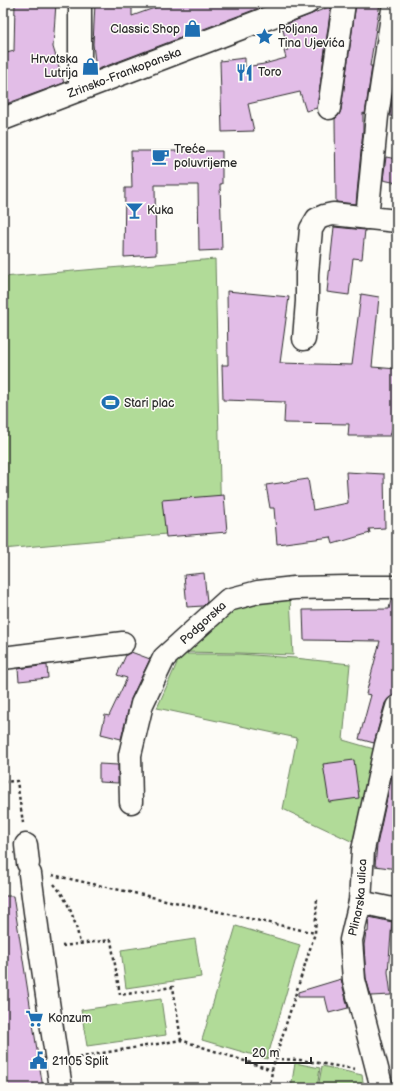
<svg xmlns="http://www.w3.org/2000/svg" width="400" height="1091" font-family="'Balsamiq Sans',sans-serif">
<rect width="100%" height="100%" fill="#fdfcf7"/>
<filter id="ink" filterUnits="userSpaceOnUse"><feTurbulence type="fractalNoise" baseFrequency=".025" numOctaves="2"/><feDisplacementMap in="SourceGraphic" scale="8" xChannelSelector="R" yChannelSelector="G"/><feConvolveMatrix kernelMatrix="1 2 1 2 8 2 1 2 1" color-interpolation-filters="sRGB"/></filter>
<g filter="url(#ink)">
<g fill="#b1db98" stroke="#6e8362">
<path d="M 215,259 L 221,529 L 3,549 L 3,277 Z"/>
<path d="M 290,597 L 293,655 L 239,653 L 182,652 L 240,600 Z"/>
<path d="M 181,654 L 239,654 L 295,658 L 350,664 L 343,740 L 374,749 L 353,842 L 283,809 L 297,738 L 157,708 Z"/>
<path d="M 236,926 L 300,945 L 267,1059 L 202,1040 Z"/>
<path d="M 195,939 L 201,977 L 126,988 L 121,950 Z"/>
<path d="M 161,999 L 166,1035 L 87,1046 L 81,1010 Z"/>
<path d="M 295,1063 L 320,1068 L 317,1088 L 291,1088 Z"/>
<path d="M 322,1066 L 362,1075 L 364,1088 L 318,1088 Z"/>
</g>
<g fill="#e2bde7" stroke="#2b2b2b">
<path d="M 15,3 L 56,3 L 53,47 L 64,83 L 3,105 L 3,54 L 14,51 Z"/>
<path d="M 95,3 L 132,3 L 132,16 L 168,3 L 272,3 L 96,70 L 93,44 Z"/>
<path d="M 356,3 L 380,3 L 370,66 L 372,66 L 365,114 L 363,113 L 363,130 L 356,204 L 336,202 L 335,119 L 339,115 L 341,110 Z"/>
<path d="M 331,6 L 317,108 L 306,111 L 300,92 L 248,104 L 254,131 L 222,132 L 220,61 L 245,58 L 245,67 L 264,64 L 286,58 L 284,51 L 288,50 L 282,26 Z"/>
<path d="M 396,72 L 397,72 L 397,117 L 390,116 Z"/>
<path d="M 131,151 L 222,151 L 222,184 L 220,184 L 222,250 L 199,251 L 198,185 L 155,185 L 156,255 L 124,257 L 125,188 L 132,188 Z"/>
<path d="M 386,157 L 397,159 L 397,183 L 383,180 Z"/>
<path d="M 334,227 L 365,230 L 362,259 L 353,258 L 349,295 L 327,292 Z"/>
<path d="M 227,291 L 289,297 L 280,363 L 352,365 L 361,294 L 379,297 L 372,367 L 397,369 L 397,414 L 390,436 L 348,436 L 349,424 L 284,423 L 285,402 L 223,400 L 222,365 L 228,365 Z"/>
<path d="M 346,472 L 384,474 L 385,528 L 369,529 L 370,533 L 333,544 L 331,537 L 277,544 L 274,508 L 270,508 L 266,485 L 308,479 L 313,510 L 348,503 Z"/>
<path d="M 224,495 L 227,532 L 166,537 L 162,500 Z"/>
<path d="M 204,573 L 207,602 L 203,606 L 187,607 L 184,575 Z"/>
<path d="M 391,600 L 397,600 L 397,695 L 389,698 L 385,703 L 374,743 L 359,739 L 371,695 L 366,694 L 380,641 L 304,640 L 303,610 L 389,609 Z"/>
<path d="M 131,652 L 150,659 L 131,699 L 121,739 L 101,734 L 105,715 L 109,716 L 127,678 L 117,675 L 126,655 Z"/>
<path d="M 47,665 L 48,678 L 19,681 L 18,669 Z"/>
<path d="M 354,760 L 359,798 L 329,802 L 323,764 Z"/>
<path d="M 99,764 L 118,765 L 118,783 L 99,782 Z"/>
<path d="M 393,770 L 397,770 L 397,869 L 375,866 L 377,845 Z"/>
<path d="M 3,896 L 13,896 L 43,1088 L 8,1088 L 3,1057 Z"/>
<path d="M 369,917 L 392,922 L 388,972 L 391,995 L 371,996 L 366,978 L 364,945 L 366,932 L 368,932 Z"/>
<path d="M 341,979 L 348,1008 L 329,1013 L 325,997 L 298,997 L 298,992 Z"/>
</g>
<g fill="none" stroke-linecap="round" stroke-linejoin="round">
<defs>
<g id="minor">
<path d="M 80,3 L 80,89"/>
<path d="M 329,108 L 344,3"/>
<path id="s1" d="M 3,119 L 307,3"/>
<path d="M 367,218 L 377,116 L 394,3"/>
<path d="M 304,339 L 307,301 L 307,274 L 311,229 L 317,219 L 324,216 L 333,214 L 397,221"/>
<path d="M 3,658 L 123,643"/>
<path id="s2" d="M 131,802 L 130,755 L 142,704 L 164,658 L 228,600 L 258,592 L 294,588 L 348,587 L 397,587"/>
<path d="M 26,845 L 28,863"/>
<path d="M 30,874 L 40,949 L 61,1088"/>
<path d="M 360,902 L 397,910"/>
<path id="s3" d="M 382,1088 L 354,980 L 351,940 L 360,902 L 363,850 L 386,745 L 397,707"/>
</g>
</defs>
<use href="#minor" stroke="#2b2b2b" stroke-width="25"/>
<g stroke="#2b2b2b" stroke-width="2.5" stroke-dasharray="3 3" stroke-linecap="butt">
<path d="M 3,782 L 17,781 L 23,823"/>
<path d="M 52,875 L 315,933"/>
<path d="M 54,884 C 69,901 76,922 80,944"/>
<path d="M 62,946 L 111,940 L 120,995 L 173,987 L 181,1040"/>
<path d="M 79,1057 L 181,1040 L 272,1070"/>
<path d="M 275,1059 L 300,1060 L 355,1069"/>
<path d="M 270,1088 L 272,1070 L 275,1059 L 315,933 L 317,899"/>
</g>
<use href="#minor" stroke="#fdfcf7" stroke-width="22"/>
</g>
</g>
<defs>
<symbol id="shop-bare" viewBox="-9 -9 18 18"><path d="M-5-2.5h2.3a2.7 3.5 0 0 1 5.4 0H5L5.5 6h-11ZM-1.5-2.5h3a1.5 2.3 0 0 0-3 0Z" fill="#1f6fb2" stroke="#fdfcf7" stroke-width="2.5" paint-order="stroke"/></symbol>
<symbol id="sight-bare" viewBox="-9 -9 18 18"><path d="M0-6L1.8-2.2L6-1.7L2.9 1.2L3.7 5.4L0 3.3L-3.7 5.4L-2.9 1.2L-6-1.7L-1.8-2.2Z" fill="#1f6fb2" stroke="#fdfcf7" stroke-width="2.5" paint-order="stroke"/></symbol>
<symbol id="restaurant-bare" viewBox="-9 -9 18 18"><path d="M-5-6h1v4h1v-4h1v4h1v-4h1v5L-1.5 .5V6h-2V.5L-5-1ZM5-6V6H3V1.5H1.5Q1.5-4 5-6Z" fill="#1f6fb2" stroke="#fdfcf7" stroke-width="2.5" paint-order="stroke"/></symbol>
<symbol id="cafe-bare" viewBox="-9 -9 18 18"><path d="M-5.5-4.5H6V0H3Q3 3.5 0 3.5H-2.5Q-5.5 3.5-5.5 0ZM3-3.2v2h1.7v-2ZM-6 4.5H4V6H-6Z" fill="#1f6fb2" stroke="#fdfcf7" stroke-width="2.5" paint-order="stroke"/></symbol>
<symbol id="bar-bare" viewBox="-9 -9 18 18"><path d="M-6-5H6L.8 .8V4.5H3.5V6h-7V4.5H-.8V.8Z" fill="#1f6fb2" stroke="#fdfcf7" stroke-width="2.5" paint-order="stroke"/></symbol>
<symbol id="stadium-bare" viewBox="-9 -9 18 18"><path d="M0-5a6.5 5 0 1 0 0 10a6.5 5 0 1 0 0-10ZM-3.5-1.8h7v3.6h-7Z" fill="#1f6fb2" stroke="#fdfcf7" stroke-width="2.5" paint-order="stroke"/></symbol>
<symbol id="supermarket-bare" viewBox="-9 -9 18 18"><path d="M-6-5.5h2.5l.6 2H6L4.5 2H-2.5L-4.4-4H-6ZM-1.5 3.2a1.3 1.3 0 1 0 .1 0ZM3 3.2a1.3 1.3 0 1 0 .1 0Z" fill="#1f6fb2" stroke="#fdfcf7" stroke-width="2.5" paint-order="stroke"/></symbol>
<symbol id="civic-bare" viewBox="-9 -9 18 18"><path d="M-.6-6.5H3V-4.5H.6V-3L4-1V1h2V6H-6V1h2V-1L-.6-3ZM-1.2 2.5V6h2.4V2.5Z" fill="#1f6fb2" stroke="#fdfcf7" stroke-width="2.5" paint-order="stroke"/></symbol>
</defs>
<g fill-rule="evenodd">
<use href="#shop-bare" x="180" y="16" width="25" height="25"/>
<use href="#sight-bare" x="252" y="24" width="25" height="25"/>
<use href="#shop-bare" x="78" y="54" width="25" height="25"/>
<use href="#restaurant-bare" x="232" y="60" width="25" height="25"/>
<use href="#cafe-bare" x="148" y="144" width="25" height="25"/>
<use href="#bar-bare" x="122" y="198" width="25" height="25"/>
<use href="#stadium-bare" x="98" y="390" width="25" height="25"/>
<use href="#supermarket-bare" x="22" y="1006" width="25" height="25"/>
<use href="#civic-bare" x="26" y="1048" width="25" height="25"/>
</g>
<g text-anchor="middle" stroke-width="3" stroke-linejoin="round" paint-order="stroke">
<g font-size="12" fill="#2b2b2b" stroke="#fdfcf7" text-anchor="start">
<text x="180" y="33" text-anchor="end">Classic Shop</text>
<text x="278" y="33">Poljana<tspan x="278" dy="14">Tina Ujevića</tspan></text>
<text x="78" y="63" text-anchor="end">Hrvatska<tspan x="78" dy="14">Lutrija</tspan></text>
<text x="258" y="76">Toro</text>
<text x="174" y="153">Treće<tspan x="174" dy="14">poluvrijeme</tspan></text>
<text x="147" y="214">Kuka</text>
<text x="124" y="407">Stari plac</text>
<text x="48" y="1022">Konzum</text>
<text x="52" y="1065">21105 Split</text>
</g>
<g font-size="12" fill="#2b2b2b" stroke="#fdfcf7">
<text dy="4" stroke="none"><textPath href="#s1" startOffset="130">Zrinsko-Frankopanska</textPath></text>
<text dy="4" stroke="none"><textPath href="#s2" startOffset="203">Podgorska</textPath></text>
<text dy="4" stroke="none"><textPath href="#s3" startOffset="195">Plinarska ulica</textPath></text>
</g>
</g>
<rect width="400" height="1091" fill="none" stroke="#fdfcf7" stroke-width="16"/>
<rect x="8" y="8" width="384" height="1075" fill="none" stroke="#2b2b2b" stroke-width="1.5" filter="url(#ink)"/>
<path d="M246 1057v6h65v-6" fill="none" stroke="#2b2b2b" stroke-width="2"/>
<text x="252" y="1057" font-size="12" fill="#2b2b2b" stroke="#fdfcf7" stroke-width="3" paint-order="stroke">20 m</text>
</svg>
